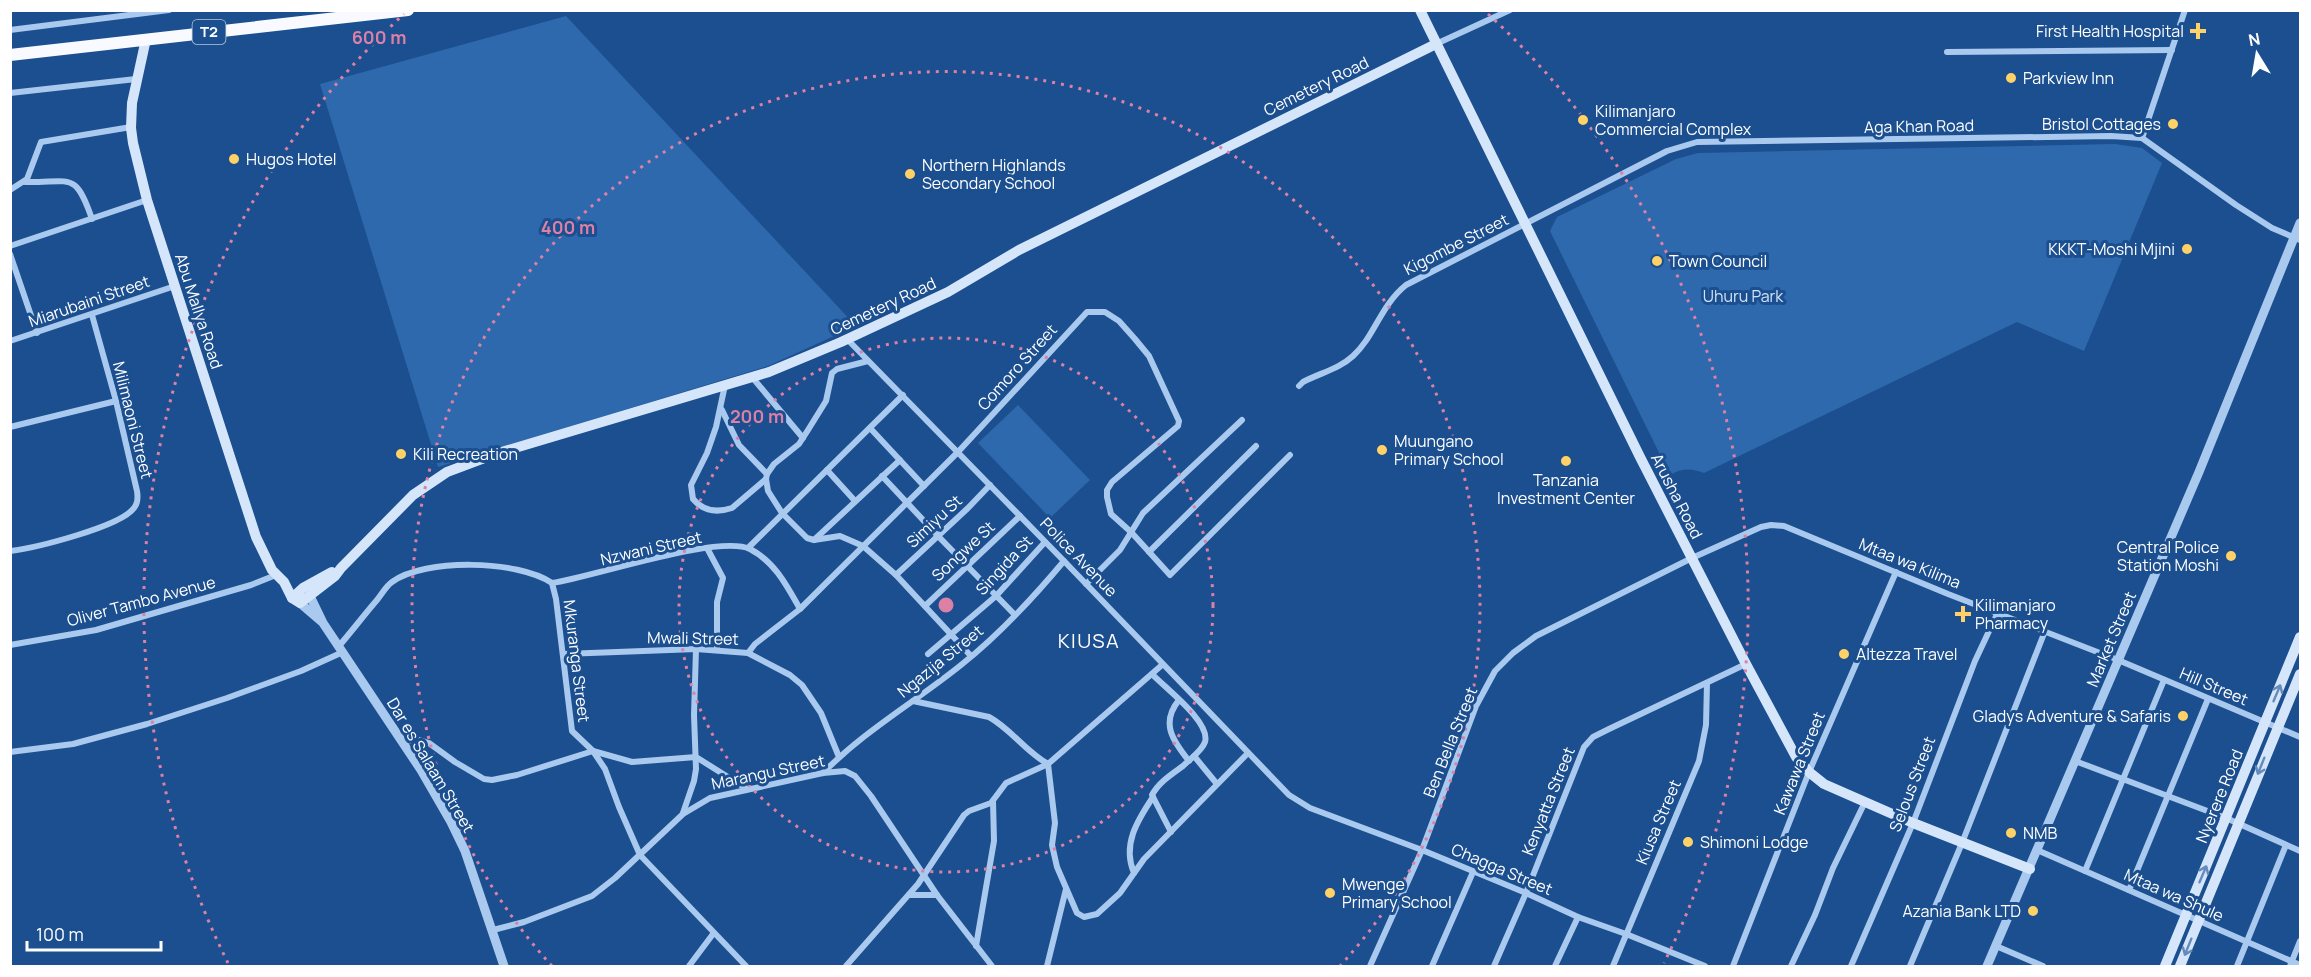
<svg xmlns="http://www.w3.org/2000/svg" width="2311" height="977" font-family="Manrope,sans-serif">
<rect width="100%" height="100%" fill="#1b4f8f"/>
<g fill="#2e69ad">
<path d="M 566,16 L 856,326 L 768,366 L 438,467 L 320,84 Z"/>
<path d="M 2115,144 L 2142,148 L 2162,163 L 2084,351 L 2017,322 L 1704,473 C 1691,468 1682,468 1670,475 L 1550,231 L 1557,217 L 1676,159 L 1698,153 Z"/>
<path d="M 1018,405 L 1090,480 L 1050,518 L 978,443 Z"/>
</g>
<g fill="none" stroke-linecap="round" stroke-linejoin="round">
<g stroke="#a9c9ee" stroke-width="6">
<path d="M 10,30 L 169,10"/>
<path d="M 1436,44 L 1510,10"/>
<path d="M 1947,52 L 2172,50"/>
<path d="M 10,93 L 136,79"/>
<path d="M 2142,138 L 2185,10"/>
<path d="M 25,182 C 71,183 75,170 92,219"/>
<path d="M 10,190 L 27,179 L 41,142 L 131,127"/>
<path d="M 10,246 L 147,200"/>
<path d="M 10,254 L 37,333"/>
<path d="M 847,339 L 1064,561 L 1289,795 L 1310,808 L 1422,850 L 1526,893 L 1578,917 L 1626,934 L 1705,966"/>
<path d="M 10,341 L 175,286"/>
<path d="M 868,361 L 837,369 L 832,373 L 826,401 L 808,430 L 799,444 L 774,464 L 767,474 L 766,479 L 768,491 L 782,513 L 807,538 L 814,540 L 840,536 L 863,546 L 896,575 L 971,656"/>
<path d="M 752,377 L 803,438"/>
<path d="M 725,385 L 716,427 L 707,453 L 691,485 L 693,499 C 703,511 717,513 732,508 L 766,479"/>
<path d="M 1299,386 L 1303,382 C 1320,373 1339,369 1353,356 C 1375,336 1380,306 1406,285 L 1667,151 L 1697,142 L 2111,136 L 2142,138 L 2236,205 L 2272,228 L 2300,240"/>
<path d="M 722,410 L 739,445 L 767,474"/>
<path d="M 10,427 L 116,401"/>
<path d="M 870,428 L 924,486"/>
<path d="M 827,470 L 855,501"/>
<path d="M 882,476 L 938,536 L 1015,615"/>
<path d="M 814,540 L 900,460"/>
<path d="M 707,548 L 723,578 L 717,602 L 717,649"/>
<path d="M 748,548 L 903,395"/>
<path d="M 10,551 C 35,548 120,527 134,508 C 138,503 138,497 137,491 L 116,401 L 92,315"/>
<path d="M 1149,552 L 1256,446"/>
<path d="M 896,575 L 968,508 L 990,485"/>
<path d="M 552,583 C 593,577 718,534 750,549 C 775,562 787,586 800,609"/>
<path d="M 1086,584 L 1120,550 L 1143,513 L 1242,420"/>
<path d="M 925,606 L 1020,516"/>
<path d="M 10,645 L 96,630 L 251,585 L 276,575"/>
<path d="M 339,646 C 352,631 364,615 377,600 C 382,594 386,586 392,582 C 425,558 518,560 552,583 L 556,599 L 572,731 L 593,751 L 605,769 L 619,807 L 640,855 L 746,966"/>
<path d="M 748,653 L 755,644 L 800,609 L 958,452 L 1087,312 L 1105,312 L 1119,321 L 1135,339 L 1149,356 L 1179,421 L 1178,426 L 1112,482 L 1107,490 L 1107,497 L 1111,514 L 1131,532 L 1170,575 L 1290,455"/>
<path d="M 564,654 L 696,649 L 748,653 L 790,675 L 802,685 L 821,713 L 839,757"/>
<path d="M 928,654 L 996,596 L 1045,542"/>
<path d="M 1152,674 C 1164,687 1211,722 1205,742 C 1202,751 1190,759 1183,766 C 1172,774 1159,782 1152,795 L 1171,832"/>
<path d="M 1179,700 C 1160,723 1173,741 1189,761"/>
<path d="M 913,701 L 989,717 C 1011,729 1026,752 1048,764 L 1055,823 L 1052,845 L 1057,867 L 1077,913 L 1084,917 L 1097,914 L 1120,893 L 1144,859 L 1248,753"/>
<path d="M 402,741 L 419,740 L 429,743 L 455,762 L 484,779 L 492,780 L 517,775 L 593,751 L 632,762 L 696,757 L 747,789"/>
<path d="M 10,752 L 73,744 L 147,724 L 227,698 L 301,671 L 343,652"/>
<path d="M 1194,756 L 1217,784"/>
<path d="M 2075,761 L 2226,818 L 2300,851"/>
<path d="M 823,773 C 864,731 915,702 961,665 C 999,635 1033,598 1064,561"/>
<path d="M 683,813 L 694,781 L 696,769 L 694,715 L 696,649"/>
<path d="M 2037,850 L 2300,965"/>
<path d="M 2085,871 L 2164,680"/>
<path d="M 1134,873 C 1122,845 1137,821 1153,797"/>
<path d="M 2129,890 L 2208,699"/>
<path d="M 909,895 L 937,895"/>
<path d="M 493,930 L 524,922 L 592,896 L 615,878 L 683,814 L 710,798 L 823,773 L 845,771 L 855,776 L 871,796 L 937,895 L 992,966"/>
<path d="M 976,946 L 994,841 L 993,801"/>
<path d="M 1996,946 L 2043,966"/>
<path d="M 689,966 L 713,934"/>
<path d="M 846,966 L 918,884 L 964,815 L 969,811 L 991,803 L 1006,783 L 1048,764 L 1162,665"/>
<path d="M 1047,966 L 1066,889"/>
<path d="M 1370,966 L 1422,850 L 1476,706 L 1495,671 L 1513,653 L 1536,636 L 1692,558 L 1761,527 L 1771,525 L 1784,526 L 1948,594 L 2118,660 L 2300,737"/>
<path d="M 1432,966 L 1473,872"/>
<path d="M 1494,966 L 1526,893 L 1584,747 L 1593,737 L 1609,729 L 1746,664"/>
<path d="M 1555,966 L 1578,917"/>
<path d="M 1613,966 L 1699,761 L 1706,725 L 1707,683"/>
<path d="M 1733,966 L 1809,772 L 1896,572"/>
<path d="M 1791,966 L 1815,915 L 1833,868 L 1865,802"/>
<path d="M 1851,966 L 1913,823 L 1975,661 L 1998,612"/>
<path d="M 1910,966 L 1962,843 L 2045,631"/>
<path d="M 2237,966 L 2286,845"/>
<path d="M 2290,966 L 2300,941"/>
</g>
<g stroke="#a9c9ee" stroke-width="9">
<path d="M 310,596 L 323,623 L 421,770 L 451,822 L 465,851 L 504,966"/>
<path d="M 300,603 L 321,621"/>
<path d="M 1987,966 L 2199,472 L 2300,223"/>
</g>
<g stroke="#d6e6fa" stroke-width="10">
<path d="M 1420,10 L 1640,457 L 1746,664 L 1796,757 L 1809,772 L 1824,784 L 1913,823 L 2030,869"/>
<path d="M 146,39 L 132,103 L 131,128 L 133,143 L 147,200 L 256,537 L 272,570 L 284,582 L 292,598 L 300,603 L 335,576 L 341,568 L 413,495 L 447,472 L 495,454 L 769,372 L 841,342 L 948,292 L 1019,250 L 1436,44"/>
<path d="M 292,598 L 303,588 L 332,572"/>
<path d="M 2165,966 L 2300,637"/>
<path d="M 2180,966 L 2300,674"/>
</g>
<path stroke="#f8faff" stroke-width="12" d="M 10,55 L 408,10"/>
</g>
<defs><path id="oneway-shaft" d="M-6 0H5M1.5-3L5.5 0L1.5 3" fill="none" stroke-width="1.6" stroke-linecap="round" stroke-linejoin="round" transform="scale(1.5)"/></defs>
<g stroke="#668bba">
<use href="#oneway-shaft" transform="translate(2277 693) rotate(-67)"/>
<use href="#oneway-shaft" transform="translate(2261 766) rotate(112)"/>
<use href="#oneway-shaft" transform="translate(2203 874) rotate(-67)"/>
<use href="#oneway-shaft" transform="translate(2188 947) rotate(112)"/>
</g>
<g fill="none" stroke="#dd80a5" stroke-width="3" stroke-dasharray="3 6">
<circle cx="946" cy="605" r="267"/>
<path d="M552 966A534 534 0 1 1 1340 966"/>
<path d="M228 963A802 802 0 0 1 404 14M1488 14A802 802 0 0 1 1664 963"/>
</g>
<g fill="#ffd166" stroke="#1b4f8f" stroke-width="2">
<path d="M2195 22h6v6h6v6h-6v6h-6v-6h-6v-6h6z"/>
<circle cx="2011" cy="78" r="6"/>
<circle cx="1583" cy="120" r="6"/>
<circle cx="2173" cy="124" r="6"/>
<circle cx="234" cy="159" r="6"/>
<circle cx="910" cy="174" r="6"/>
<circle cx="2187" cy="249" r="6"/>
<circle cx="1657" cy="261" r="6"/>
<circle cx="1382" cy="450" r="6"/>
<circle cx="401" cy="454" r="6"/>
<circle cx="1566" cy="461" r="6"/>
<circle cx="2231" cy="556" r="6"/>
<path d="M1960 605h6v6h6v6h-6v6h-6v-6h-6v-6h6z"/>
<circle cx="1844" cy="654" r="6"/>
<circle cx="2183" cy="716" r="6"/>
<circle cx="2011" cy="833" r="6"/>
<circle cx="1688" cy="842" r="6"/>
<circle cx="1330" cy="893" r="6"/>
<circle cx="2033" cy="911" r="6"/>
</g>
<g text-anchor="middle" stroke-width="6" stroke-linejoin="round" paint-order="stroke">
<rect fill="#1b4f8f" stroke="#bbcadd" stroke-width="1.5" x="192.5" y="20" width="33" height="24" rx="4.5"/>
<g font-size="15" font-weight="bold" fill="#fff">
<text x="209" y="37">T2</text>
</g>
<g font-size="16" fill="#fff" stroke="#1b4f8f" text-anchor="start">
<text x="2184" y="37" text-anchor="end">First Health Hospital</text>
<text x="2023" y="84">Parkview Inn</text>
<text x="1595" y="117">Kilimanjaro<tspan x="1595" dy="18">Commercial Complex</tspan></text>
<text x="2161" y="130" text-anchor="end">Bristol Cottages</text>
<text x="246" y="165">Hugos Hotel</text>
<text x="922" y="171">Northern Highlands<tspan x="922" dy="18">Secondary School</tspan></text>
<text x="2175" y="255" text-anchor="end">KKKT-Moshi Mjini</text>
<text x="1669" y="267">Town Council</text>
<text x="1394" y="447">Muungano<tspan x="1394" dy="18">Primary School</tspan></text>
<text x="413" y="460">Kili Recreation</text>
<text x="1566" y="486" text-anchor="middle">Tanzania<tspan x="1566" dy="18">Investment Center</tspan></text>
<text x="2219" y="553" text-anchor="end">Central Police<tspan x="2219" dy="18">Station Moshi</tspan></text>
<text x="1975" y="611">Kilimanjaro<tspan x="1975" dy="18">Pharmacy</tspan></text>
<text x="1856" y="660">Altezza Travel</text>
<text x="2171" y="722" text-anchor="end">Gladys Adventure &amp; Safaris</text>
<text x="2023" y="839">NMB</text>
<text x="1700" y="848">Shimoni Lodge</text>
<text x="1342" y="890">Mwenge<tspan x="1342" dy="18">Primary School</tspan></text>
<text x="2021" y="917" text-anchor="end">Azania Bank LTD</text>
</g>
<g font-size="16" fill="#fff" stroke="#1b4f8f">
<text transform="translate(1316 86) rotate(-26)" y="6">Cemetery Road</text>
<text transform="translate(1919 126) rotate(-1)" y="6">Aga Khan Road</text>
<text transform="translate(1456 244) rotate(-27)" y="6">Kigombe Street</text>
<text transform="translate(89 301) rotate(-19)" y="6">Miarubaini Street</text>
<text transform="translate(883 306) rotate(-25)" y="6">Cemetery Road</text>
<text transform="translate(199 311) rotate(72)" y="6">Abu Mallya Road</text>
<text transform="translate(1017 367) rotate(-48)" y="6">Comoro Street</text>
<text transform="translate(133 420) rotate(76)" y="6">Milimaoni Street</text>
<text transform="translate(1677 496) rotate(63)" y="6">Arusha Road</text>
<text transform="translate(934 521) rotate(-43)" y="6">Simiyu St</text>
<text transform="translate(651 548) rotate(-13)" y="6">Nzwani Street</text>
<text transform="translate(963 551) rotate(-43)" y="6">Songwe St</text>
<text transform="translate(1079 557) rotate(46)" y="6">Police Avenue</text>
<text transform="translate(1910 563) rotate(22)" y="6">Mtaa wa Kilima</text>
<text transform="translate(1004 565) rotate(-47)" y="6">Singida St</text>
<text transform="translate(141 601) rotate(-15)" y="6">Oliver Tambo Avenue</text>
<text transform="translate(693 638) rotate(1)" y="6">Mwali Street</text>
<text transform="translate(2111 639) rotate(-67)" y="6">Market Street</text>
<text transform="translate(577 661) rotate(83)" y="6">Mkuranga Street</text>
<text transform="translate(940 661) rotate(-39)" y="6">Ngazija Street</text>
<text transform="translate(2214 686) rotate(23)" y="6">Hill Street</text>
<text transform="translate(1450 742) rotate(-68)" y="6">Ben Bella Street</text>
<text transform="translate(1799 763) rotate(-68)" y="6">Kawawa Street</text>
<text transform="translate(431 765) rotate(59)" y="6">Dar es Salaam Street</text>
<text transform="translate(768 772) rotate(-12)" y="6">Marangu Street</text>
<text transform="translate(1912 784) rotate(-69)" y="6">Selous Street</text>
<text transform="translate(2219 796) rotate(-68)" y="6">Nyerere Road</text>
<text transform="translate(1548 801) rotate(-68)" y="6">Kenyatta Street</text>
<text transform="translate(1658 822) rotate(-67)" y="6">Kiusa Street</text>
<text transform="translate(1502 869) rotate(23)" y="6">Chagga Street</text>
<text transform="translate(2174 895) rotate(24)" y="6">Mtaa wa Shule</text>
</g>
<g font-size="16" fill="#cfe3fa" stroke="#1b4f8f">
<text x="1743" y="302">Uhuru Park</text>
</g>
<g font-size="20" letter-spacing="1.5" fill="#fff" stroke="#1b4f8f">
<text x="1089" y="648">KIUSA</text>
</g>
</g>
<circle cx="946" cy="605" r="9" fill="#dd80a5" stroke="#1b4f8f" stroke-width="3"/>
<g font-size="18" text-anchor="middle" font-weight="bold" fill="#dd80a5" stroke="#1b4f8f" stroke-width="6" stroke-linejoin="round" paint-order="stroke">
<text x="379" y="44">600 m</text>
<text x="568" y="234">400 m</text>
<text x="757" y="423">200 m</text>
</g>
<rect width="2311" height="977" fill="none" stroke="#ffffff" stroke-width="24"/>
<g transform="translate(2257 54) rotate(349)" stroke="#1b4f8f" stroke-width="4.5" paint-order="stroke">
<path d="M0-4.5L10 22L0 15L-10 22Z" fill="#ffffff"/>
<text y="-9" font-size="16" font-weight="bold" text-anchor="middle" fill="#ffffff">N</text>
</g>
<path d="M27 941v9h134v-9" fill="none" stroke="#ffffff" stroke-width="3"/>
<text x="36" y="941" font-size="18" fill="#ffffff" stroke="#1b4f8f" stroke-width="4.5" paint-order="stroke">100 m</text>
</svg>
